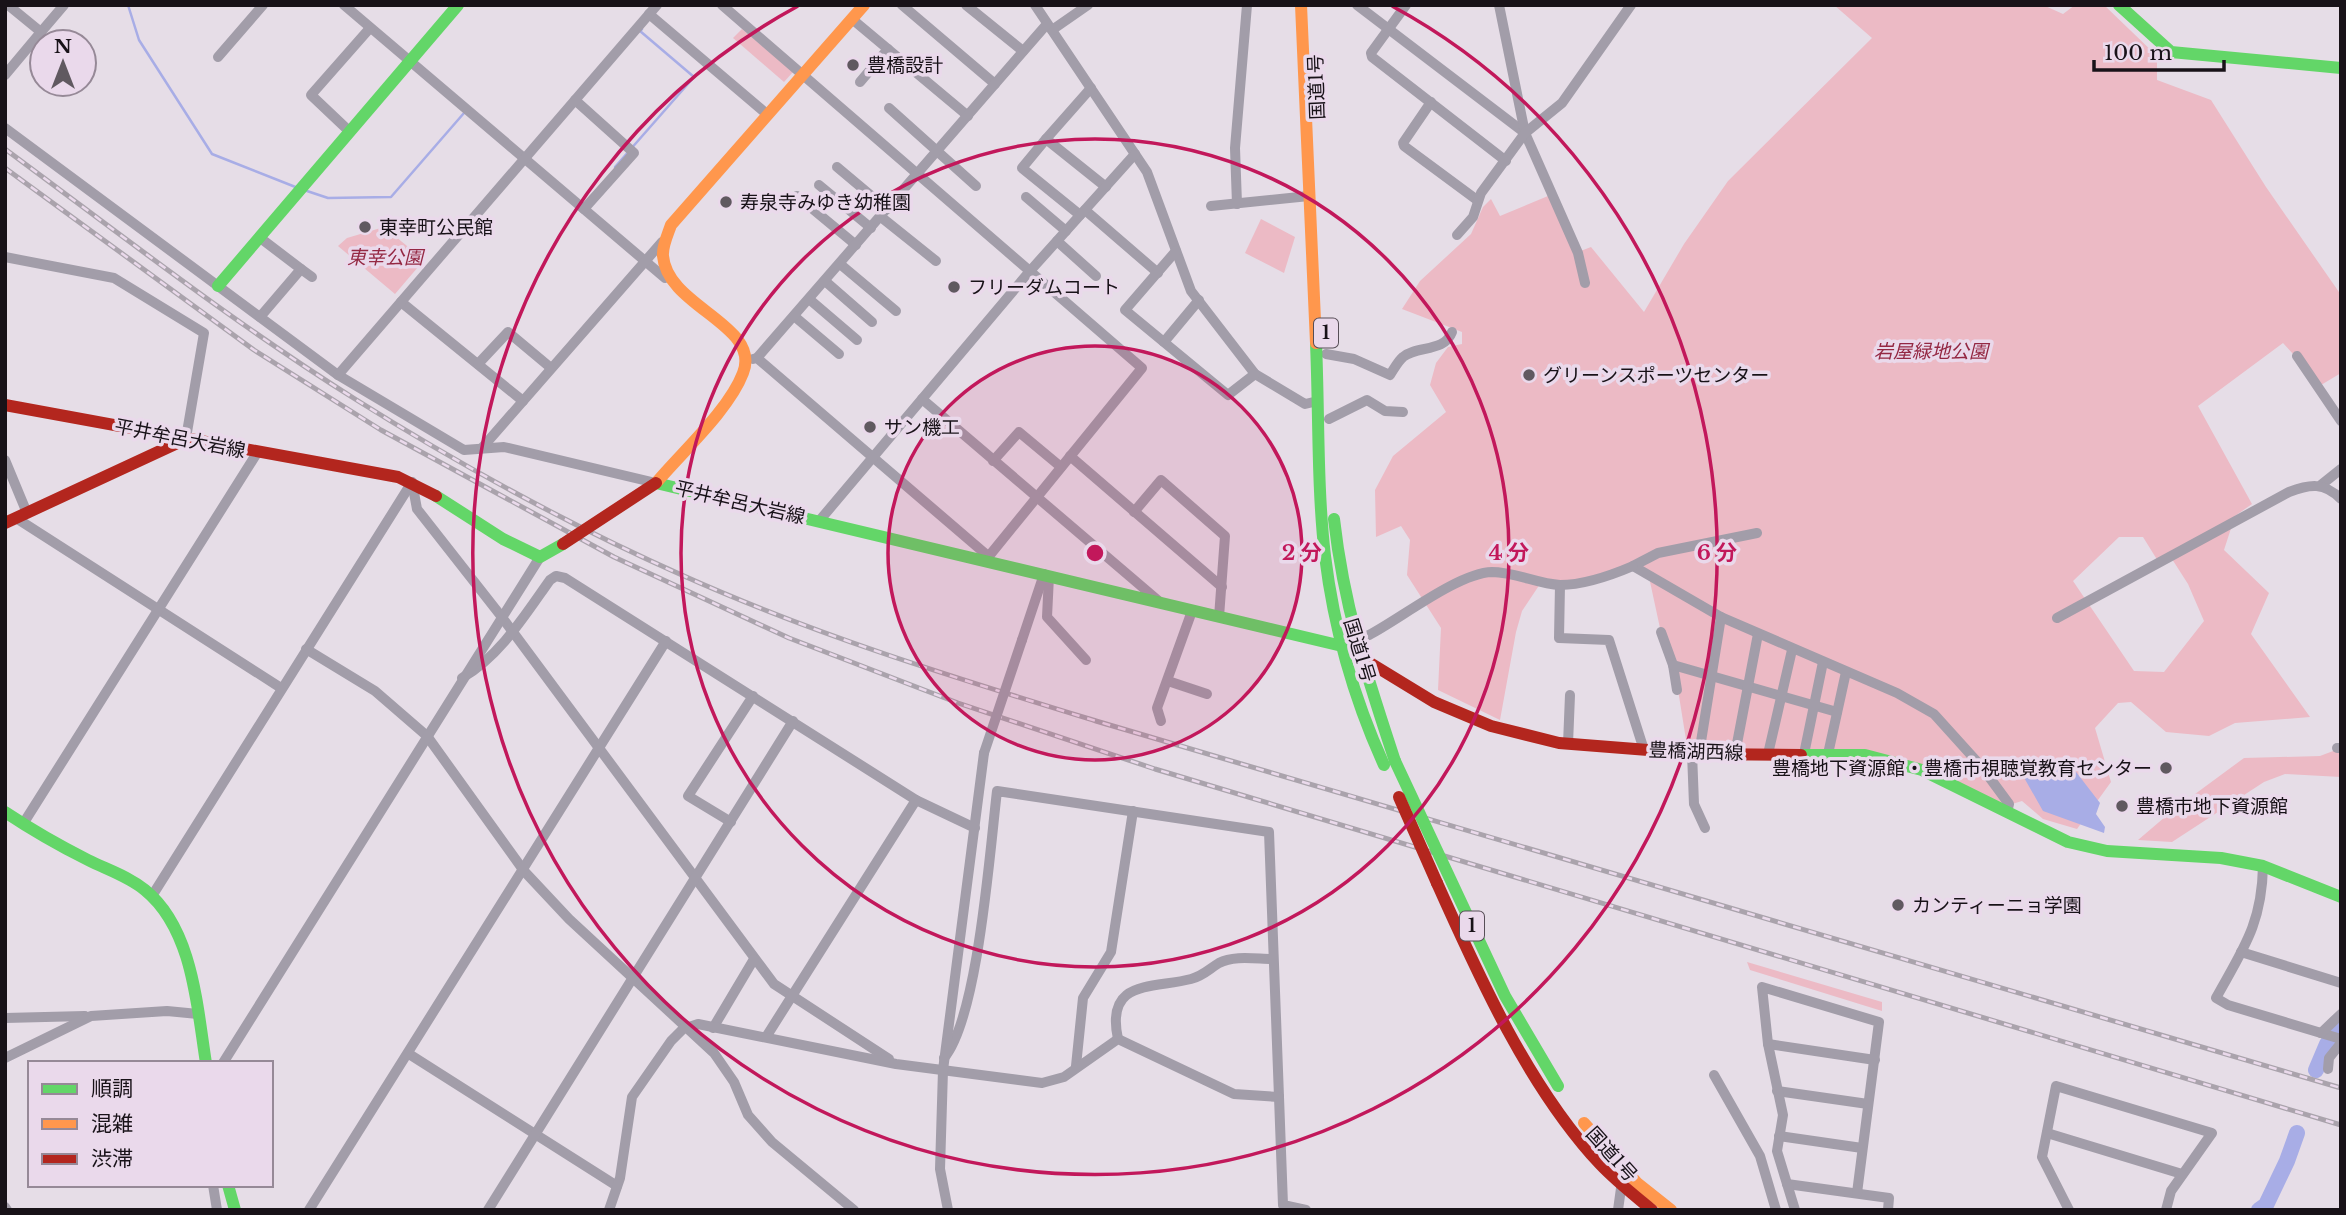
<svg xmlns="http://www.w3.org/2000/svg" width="2346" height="1215" font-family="'Libre Baskerville','Noto Sans JP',serif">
<rect width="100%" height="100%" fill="#e6dde7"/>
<g fill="#ecbac5" fill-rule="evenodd">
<path d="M 1834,5 L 2043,5 L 2063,14 L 2075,5 L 2104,5 L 2157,56 L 2157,80 L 2211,100 L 2266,187 L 2341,295 L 2341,373 L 2321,385 L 2283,343 L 2198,406 L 2252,504 L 2235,516 L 2224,550 L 2269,593 L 2251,634 L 2310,717 L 2235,723 L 2209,736 L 2166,732 L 2131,702 L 2118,703 L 2095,728 L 2111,782 L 2077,829 L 2043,819 L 2022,801 L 1999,808 L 1922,770 L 1865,755 L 1688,752 L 1674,665 L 1663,642 L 1649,577 L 1633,567 L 1577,581 L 1540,584 L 1522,611 L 1516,632 L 1500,720 L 1438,690 L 1441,628 L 1407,575 L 1410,540 L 1401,526 L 1376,537 L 1375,490 L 1393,456 L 1446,412 L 1430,385 L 1436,363 L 1448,347 L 1462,344 L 1462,332 L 1402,309 L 1420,281 L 1471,234 L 1483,207 L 1491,199 L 1500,216 L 1548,196 L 1578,252 L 1591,247 L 1644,312 L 1684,244 L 1728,181 L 1872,38 ZM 2119,537 L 2143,537 L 2161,566 L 2172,559 L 2188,584 L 2204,621 L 2164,672 L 2134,671 L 2073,581 Z"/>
<path d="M 742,29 L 793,72 L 784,82 L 733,38 Z"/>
<path d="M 1261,219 L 1295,237 L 1284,273 L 1245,253 Z"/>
<path d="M 384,227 L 424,260 L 395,294 L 338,246 L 347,238 Z"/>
<path d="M 2341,748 L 2341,777 L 2285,774 L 2264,782 L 2172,842 L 2138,840 L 2172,811 L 2244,758 L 2320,756 Z"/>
<path d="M 1747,962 L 1882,1002 L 1882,1011 L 1750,970 Z"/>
</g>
<path fill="#a8ade6" d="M 2031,758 C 2046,760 2059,770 2073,768 L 2100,803 L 2096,814 L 2105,827 L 2104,833 L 2043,811 L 2022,774 Z"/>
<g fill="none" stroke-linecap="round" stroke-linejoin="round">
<g stroke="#a8ade6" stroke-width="2.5">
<path d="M 128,5 L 139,40 L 212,154 L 298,188"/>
<path d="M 615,167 L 694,77 L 640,31 L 642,29"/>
<path d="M 304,190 L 328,198 L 391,197 L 464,113"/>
</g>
<g stroke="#a8ade6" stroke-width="16">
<path d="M 2316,1070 L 2327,1044 L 2341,1027"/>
<path d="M 2259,1210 L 2266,1205 L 2287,1161 L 2297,1133"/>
</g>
<g stroke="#a29da9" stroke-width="10">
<path d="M 344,5 L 665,278"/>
<path d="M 722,5 L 1142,368 L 985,561"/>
<path d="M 902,5 L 995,84"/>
<path d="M 966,5 L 1023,51"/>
<path d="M 1035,5 L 1147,172 L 1191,291 L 1255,374 L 1305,404 L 1318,401"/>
<path d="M 1357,5 L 1525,133"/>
<path d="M 1406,5 L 1371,53 L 1372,57 L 1506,161"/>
<path d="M 1499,5 L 1525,133 L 1578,253 L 1585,283"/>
<path d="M 649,14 L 768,115"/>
<path d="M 852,19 L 968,116"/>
<path d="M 1052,30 L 1088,5"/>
<path d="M 41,32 L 64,5"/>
<path d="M 218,57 L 263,5"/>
<path d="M 5,75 L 41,32 L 8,5"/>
<path d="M 860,82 L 888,49"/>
<path d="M 1091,88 L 1046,139 L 1106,187"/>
<path d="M 575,100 L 634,153 L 584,209"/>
<path d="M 1431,102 L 1403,143 L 1404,146 L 1477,200"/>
<path d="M 889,108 L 976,186"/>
<path d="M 5,128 L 338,375 L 464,450 L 504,447 L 656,483"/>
<path d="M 349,131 L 311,95 L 370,28"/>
<path d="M 1046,139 L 1022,168 L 1080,215"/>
<path d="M 837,167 L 887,209"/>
<path d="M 819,185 L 871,228"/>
<path d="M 797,196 L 856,245"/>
<path d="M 1026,197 L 1066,231"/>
<path d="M 1237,204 L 1235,148 L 1247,5"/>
<path d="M 1211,206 L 1309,196"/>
<path d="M 1085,210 L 1158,273"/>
<path d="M 881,217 L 936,261"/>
<path d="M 1457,235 L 1473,217 L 1481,193 L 1525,133 L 1562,103 L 1631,5"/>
<path d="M 259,237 L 301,269 L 260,317"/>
<path d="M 1057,241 L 1096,276"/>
<path d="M 1176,251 L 1125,310 L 1228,395 L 1255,374"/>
<path d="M 5,257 L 114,278 L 204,333 L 186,438"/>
<path d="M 840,264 L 896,311"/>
<path d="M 301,269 L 312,277"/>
<path d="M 825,281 L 872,322"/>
<path d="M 809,299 L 857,340"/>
<path d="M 401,302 L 523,401"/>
<path d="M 794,316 L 839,354"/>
<path d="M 1164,342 L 1199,300"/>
<path d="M 1326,354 L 1354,359 L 1390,375 C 1394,369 1398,361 1403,357 C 1417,345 1444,353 1452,332"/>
<path d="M 2297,356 L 2341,421"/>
<path d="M 757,358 L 1047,24"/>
<path d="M 753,359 L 757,358 L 988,556"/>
<path d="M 478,364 L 508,332 L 551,368"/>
<path d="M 338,375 L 657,5"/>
<path d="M 922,399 L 1161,603"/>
<path d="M 1329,419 L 1367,400 L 1385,411 L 1403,412"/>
<path d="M 482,448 L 662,242"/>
<path d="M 1070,456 L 1222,587"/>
<path d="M 5,460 L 27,513"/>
<path d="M 993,461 L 1019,432 L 1061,467"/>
<path d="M 412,482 L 417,509 L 501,616 L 774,984 L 889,1059"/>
<path d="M 2321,485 L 2341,469"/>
<path d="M 1134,512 L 1161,480 L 1225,536 L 1219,617"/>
<path d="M 16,518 L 281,688"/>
<path d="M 820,520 L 1030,271 L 1135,154"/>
<path d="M 1757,533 L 1658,553 L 1633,566 L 1721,617 L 1897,693 L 1934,714 L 1981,766 L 2009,804 L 2007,812"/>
<path d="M 1049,576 L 1047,617 L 1086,660"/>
<path d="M 1560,585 L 1559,638 L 1609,640 L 1644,750"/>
<path d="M 2057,618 L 2289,492 C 2310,484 2324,482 2341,499"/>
<path d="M 1661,632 L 1673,665 L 1677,690"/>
<path d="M 1022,640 L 1044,574"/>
<path d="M 1355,640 L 1369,635 C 1400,619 1458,573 1492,572 C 1515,572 1538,584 1560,585 C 1583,585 1612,575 1633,566"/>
<path d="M 306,649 L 375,691 L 427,736 L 524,871 L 569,919 L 714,1053 L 734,1082 L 748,1115 L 772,1142 L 854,1210"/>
<path d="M 1673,665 L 1837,712"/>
<path d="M 462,678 C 500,656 525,615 550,580 L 556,576 L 565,578 L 916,800 L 975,828"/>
<path d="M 1168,681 L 1207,694"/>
<path d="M 1161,721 L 1157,708 L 1192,611"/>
<path d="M 1568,744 L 1570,695"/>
<path d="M 2337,748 L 2341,748"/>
<path d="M 1692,753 L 1694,804 L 1705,828"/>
<path d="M 1699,754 L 1721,617"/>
<path d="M 1735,754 L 1758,634"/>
<path d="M 1768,754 L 1792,650"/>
<path d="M 1804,754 L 1823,662"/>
<path d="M 1828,754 L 1846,672"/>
<path d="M 731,822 L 688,796 L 753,696"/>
<path d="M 23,824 L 257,453"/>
<path d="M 2263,866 C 2262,924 2243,949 2216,998 L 2228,1005 L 2341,1039"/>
<path d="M 152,896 L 412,482"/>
<path d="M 2241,952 L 2341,983"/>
<path d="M 5,1018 L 85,1016"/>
<path d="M 713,1028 L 754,959"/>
<path d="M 2321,1033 L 2341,1014"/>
<path d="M 766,1037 L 916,800"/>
<path d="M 1118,1039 C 1105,979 1152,989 1191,979 C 1203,976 1209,969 1219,963 C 1234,955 1256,959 1273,959"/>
<path d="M 1768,1044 L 1875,1060"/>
<path d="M 409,1054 L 617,1186"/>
<path d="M 5,1058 L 91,1016 L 167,1011 L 198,1014"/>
<path d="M 944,1058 C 978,1018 990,849 997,791 L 1269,832 L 1279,1097"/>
<path d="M 223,1063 L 540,557"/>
<path d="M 1076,1066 L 1083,998 L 1111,952 L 1133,811"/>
<path d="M 2328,1069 L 2329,1058 L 2341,1043"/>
<path d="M 1714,1075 L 1760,1156 L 1776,1210"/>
<path d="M 1777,1091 L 1868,1104"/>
<path d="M 2047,1133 L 2182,1174"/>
<path d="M 1779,1136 L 1862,1148"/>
<path d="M 1787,1184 L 1889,1198 L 1888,1210"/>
<path d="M 213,1185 L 217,1210"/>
<path d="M 5,1207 L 7,1210"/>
<path d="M 309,1210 L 666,641"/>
<path d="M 488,1210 L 793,721"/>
<path d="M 609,1210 L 620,1178 L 632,1097 L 671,1041 L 683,1029 L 698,1024 L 896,1064 L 1042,1083 L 1064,1077 L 1118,1039 L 1234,1094 L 1279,1097 L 1283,1205 L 1306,1210"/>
<path d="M 948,1210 L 940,1169 L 943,1070 L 984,753"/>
<path d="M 1618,1210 L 1622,1181"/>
<path d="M 1795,1210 L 1777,1151 L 1783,1115 L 1768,1044 L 1762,987 L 1879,1022 L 1857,1193"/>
<path d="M 2069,1210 L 2042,1157 L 2056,1086 L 2212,1133 L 2171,1191 L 2166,1210"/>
</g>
<g stroke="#63d668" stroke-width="12">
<path d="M 2119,5 L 2171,52 L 2341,68"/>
<path d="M 218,286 L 458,5"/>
<path d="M 1316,343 C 1319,412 1317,488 1325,556 C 1334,629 1354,699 1384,765"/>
<path d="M 656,483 L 1342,646"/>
<path d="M 436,496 L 503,539 L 540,557 L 563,544"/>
<path d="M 1334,519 C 1344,608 1367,676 1395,761"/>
<path d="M 1801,755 L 1865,755 L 1922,770 L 2068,842 L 2107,851 L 2221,858 L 2263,866 L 2341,897"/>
<path d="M 5,812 C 32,830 60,846 88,860 C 108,870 128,876 145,890 C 193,929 197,1007 206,1063"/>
<path d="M 228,1185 L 235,1210"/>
</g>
<g stroke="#ff974d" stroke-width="12">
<path d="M 1301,5 L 1316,343"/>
<path d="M 656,483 C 682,452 729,410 743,373 C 762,325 667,307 663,256 C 662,246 668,234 671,225 L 864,5"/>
<path d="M 1584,1123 L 1637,1183 L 1671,1210"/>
</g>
<g stroke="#b3261e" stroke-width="12">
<path d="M 5,405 L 398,477 L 436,496"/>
<path d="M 5,523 L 186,439"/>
<path d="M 1357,655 L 1434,702 L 1491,726 L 1559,743 L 1699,754 L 1801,755"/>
<path d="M 1437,883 C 1479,977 1529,1088 1600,1164 C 1616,1181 1634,1195 1652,1210"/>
</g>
<defs>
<g id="rail">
<path d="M 5,149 C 120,234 234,323 355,399 C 460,465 571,526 684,576 C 818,636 956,678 1096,721 L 2341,1088"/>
<path d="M 5,168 L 254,350 L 381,430 L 614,557 L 789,638 L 958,703 L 1155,769 L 2341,1125"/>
</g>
</defs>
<use href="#rail" stroke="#aaa3ac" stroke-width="5"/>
<use href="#rail" stroke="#ead9eb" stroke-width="2.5" stroke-dasharray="8" stroke-linecap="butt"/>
<path stroke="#a29da9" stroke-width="10" d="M 984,753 L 1022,640"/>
<path stroke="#63d668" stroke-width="12" d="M 1395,761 L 1505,996 L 1558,1086"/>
<g stroke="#b3261e" stroke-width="12">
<path d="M 563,544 L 656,483"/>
<path d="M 1399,797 L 1437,883"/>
</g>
</g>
<circle cx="1095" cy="553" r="207" fill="#c2185b" fill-opacity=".12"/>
<g fill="none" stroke="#c2185b" stroke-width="3.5">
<circle cx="1095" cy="553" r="207"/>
<circle cx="1095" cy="553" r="414"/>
<path d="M1392 6A622 622 0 1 1 798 6"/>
</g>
<g fill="#605960" stroke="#ead9eb" stroke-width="2.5">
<circle cx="853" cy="65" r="7"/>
<circle cx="726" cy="202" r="7"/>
<circle cx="365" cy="227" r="7"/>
<circle cx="954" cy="287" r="7"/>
<circle cx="1529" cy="375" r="7"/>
<circle cx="870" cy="427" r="7"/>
<circle cx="2166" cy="768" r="7"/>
<circle cx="2122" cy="806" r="7"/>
<circle cx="1898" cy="905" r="7"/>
</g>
<g text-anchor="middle" stroke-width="7" stroke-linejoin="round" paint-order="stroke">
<g fill="#ead9eb" stroke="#574e57" stroke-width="2">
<rect x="1314" y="318.5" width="24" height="29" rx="5"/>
<rect x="1460" y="911.5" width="24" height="29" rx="5"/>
</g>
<g font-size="18" font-weight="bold" fill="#181218">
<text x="1326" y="339">1</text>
<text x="1472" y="932">1</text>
</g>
<g font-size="19" fill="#181218" stroke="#ead9eb" text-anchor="start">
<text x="867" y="72">豊橋設計</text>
<text x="740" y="209">寿泉寺みゆき幼稚園</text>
<text x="379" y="234">東幸町公民館</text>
<text x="968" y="294">フリーダムコート</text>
<text x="1543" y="382">グリーンスポーツセンター</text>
<text x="884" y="434">サン機工</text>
<text x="2152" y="775" text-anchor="end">豊橋地下資源館・豊橋市視聴覚教育センター</text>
<text x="2136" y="813">豊橋市地下資源館</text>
<text x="1912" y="912">カンティーニョ学園</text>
</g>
<g font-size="19" fill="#181218" stroke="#ead9eb">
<text transform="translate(1316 87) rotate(-92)" y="7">国道1号</text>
<text transform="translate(180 438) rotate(11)" y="7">平井牟呂大岩線</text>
<text transform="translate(740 502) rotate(13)" y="7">平井牟呂大岩線</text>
<text transform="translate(1360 650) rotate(73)" y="7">国道1号</text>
<text transform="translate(1696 751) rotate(2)" y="7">豊橋湖西線</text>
<text transform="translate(1612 1154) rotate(48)" y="7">国道1号</text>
</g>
<g font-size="19" font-style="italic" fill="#942843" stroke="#ead9eb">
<text x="385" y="264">東幸公園</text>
<text x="1931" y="358">岩屋緑地公園</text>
</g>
</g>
<circle cx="1095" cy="553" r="10" fill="#c2185b" stroke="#ead9eb" stroke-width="3.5"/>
<g font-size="21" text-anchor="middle" font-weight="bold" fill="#c2185b" stroke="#ead9eb" stroke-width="7" stroke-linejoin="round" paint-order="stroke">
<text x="1302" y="560">2 分</text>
<text x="1509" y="560">4 分</text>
<text x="1717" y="560">6 分</text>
</g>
<rect width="2346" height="1215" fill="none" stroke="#181218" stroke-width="14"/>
<rect x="28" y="1061" width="245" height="126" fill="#ead9eb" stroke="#968997" stroke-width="2"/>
<rect x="42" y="1084" width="35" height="10" fill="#63d668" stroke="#968997" stroke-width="2"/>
<text x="91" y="1096" font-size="21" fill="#181218">順調</text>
<rect x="42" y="1119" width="35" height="10" fill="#ff974d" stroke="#968997" stroke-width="2"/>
<text x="91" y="1131" font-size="21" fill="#181218">混雑</text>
<rect x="42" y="1154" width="35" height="10" fill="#b3261e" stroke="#968997" stroke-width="2"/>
<text x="91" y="1166" font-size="21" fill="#181218">渋滞</text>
<g transform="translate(63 63)"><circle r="33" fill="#ead9eb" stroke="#968997" stroke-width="2"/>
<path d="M0-5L12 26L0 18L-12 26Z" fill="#605960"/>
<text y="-10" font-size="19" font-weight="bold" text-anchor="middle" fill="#181218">N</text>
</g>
<path d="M2094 60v10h130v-10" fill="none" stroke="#181218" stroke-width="3.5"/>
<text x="2104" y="60" font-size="21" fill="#181218" stroke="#ead9eb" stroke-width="5" paint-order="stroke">100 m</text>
</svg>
